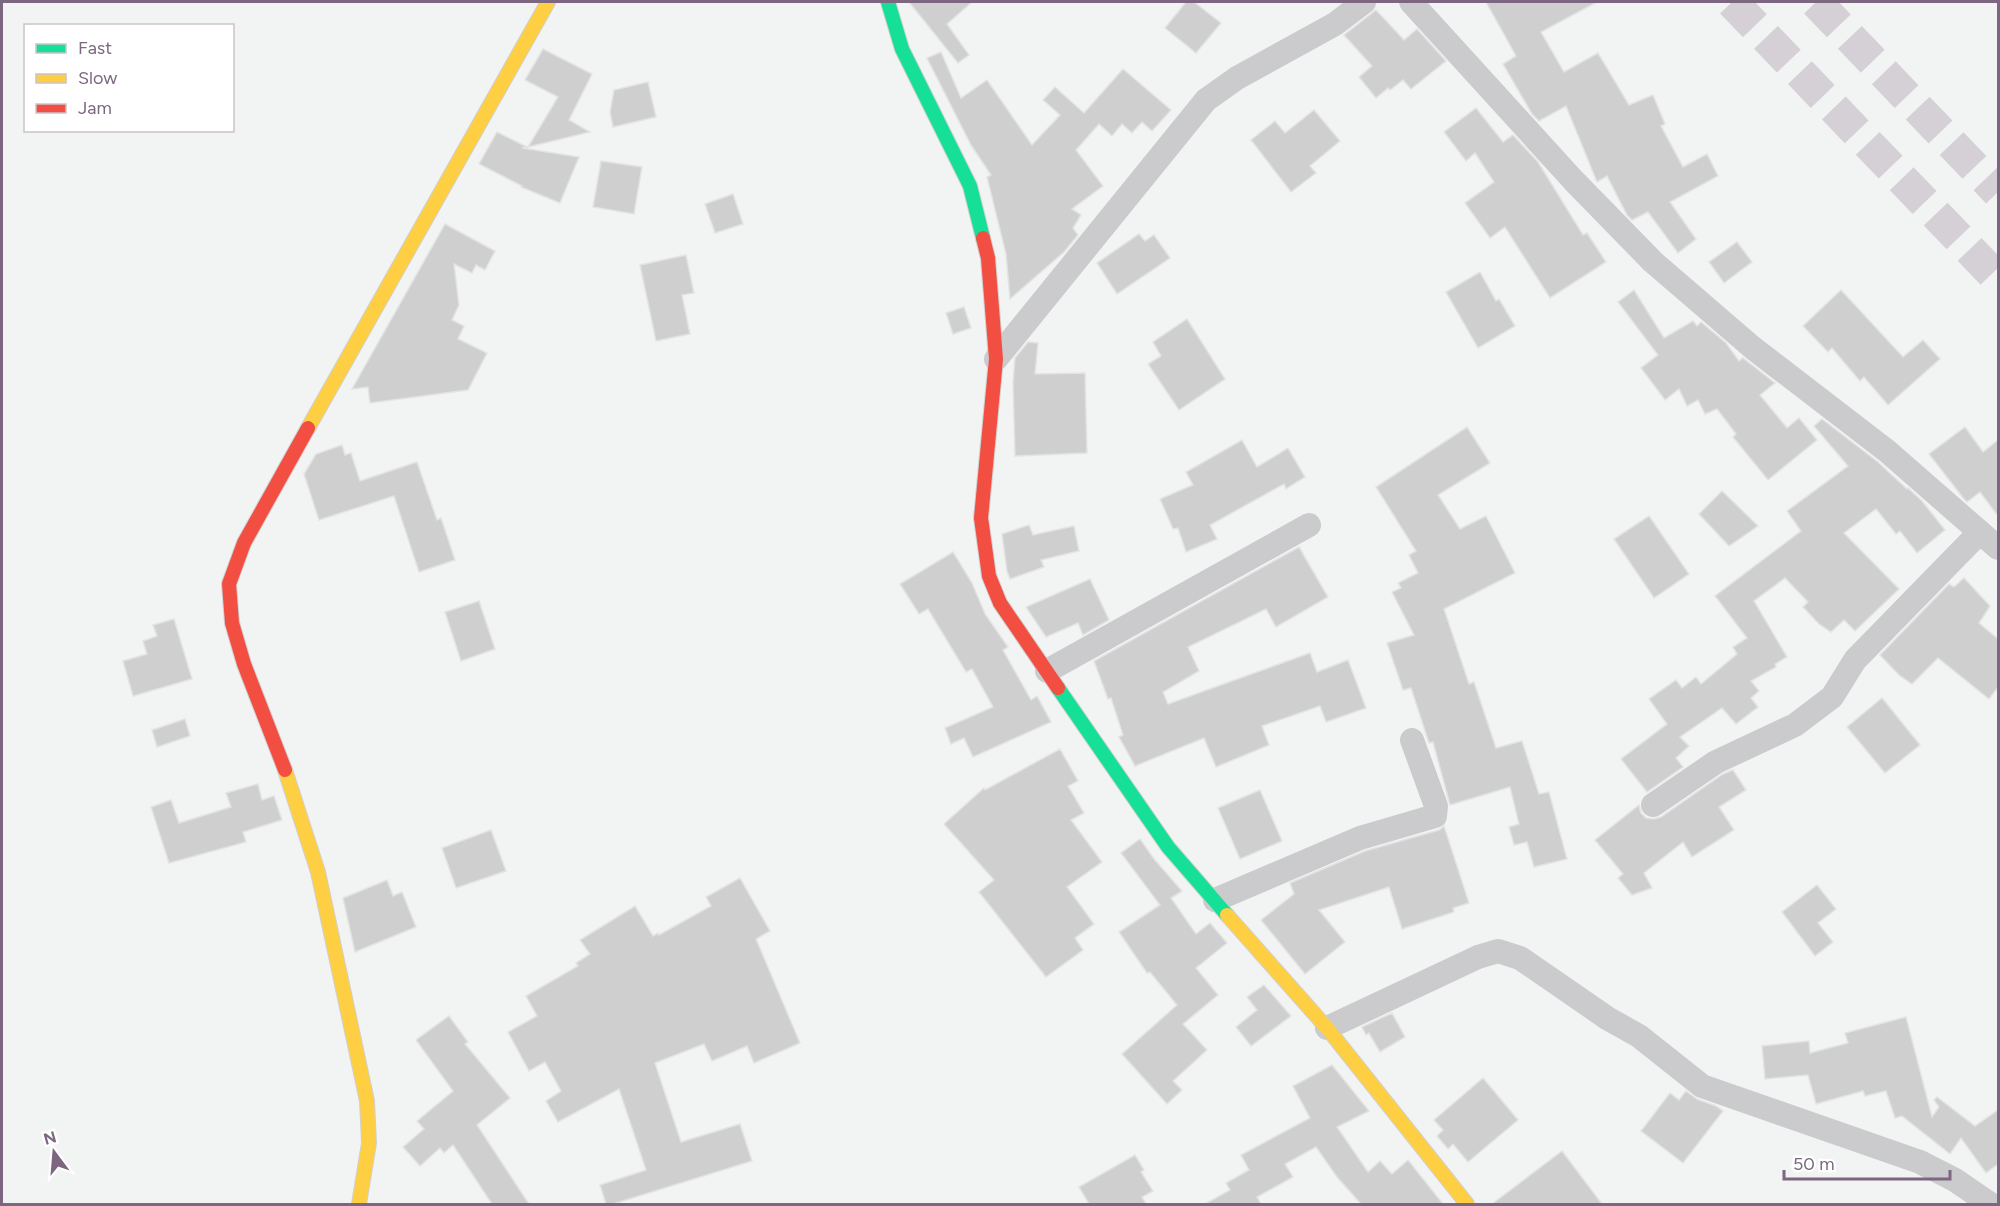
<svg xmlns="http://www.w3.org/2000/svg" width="2000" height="1206" font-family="Figtree,sans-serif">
<rect width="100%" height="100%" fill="#f2f4f3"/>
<g fill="#cfcfd0" stroke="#e2e3e2" stroke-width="1.5">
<path d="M 909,2 L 972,2 L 947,24 L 969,55 L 958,63 Z"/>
<path d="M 1186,2 L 1194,2 L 1221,23 L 1196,53 L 1165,28 Z"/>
<path d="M 1486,2 L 1597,2 L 1541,32 L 1564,72 L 1598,53 L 1629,105 L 1653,95 L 1665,124 L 1661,126 L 1683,167 L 1707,154 L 1718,176 L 1670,202 L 1696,239 L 1678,253 L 1648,212 L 1632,220 L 1627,215 L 1607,176 L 1597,182 L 1566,106 L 1539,121 L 1532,114 L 1503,64 L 1516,56 Z"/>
<path d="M 1376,10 L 1404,40 L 1417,29 L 1446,61 L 1411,89 L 1403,80 L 1390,90 L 1388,88 L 1376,98 L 1359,77 L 1372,66 L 1344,35 Z"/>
<path d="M 543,49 L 592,74 L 569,120 L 590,132 L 528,147 L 558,97 L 525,80 Z"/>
<path d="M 941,52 L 961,98 L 987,80 L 1032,145 L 1060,115 L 1043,100 L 1055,87 L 1084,113 L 1123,69 L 1171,110 L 1152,131 L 1142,122 L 1132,133 L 1122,124 L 1112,136 L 1099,124 L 1076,150 L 1103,186 L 1072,209 L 1081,215 L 1073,228 L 1078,235 L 1064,252 L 1010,299 L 1006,254 L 987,177 L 991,175 L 971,145 L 927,58 Z"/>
<path d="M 648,82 L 656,117 L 613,127 L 610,112 L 614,90 Z"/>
<path d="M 1476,108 L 1503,142 L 1513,135 L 1538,162 L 1583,235 L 1587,233 L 1606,262 L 1550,298 L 1505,227 L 1490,238 L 1465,203 L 1494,182 L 1475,153 L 1466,161 L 1444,132 Z"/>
<path d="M 1314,110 L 1340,141 L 1310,166 L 1316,173 L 1291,192 L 1251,140 L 1275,121 L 1285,133 Z"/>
<path d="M 497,132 L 527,147 L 522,148 L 579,157 L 560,203 L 521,187 L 522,186 L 479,164 Z"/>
<path d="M 601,161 L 642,167 L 634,214 L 593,207 Z"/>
<path d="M 733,194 L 743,224 L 715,233 L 705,204 Z"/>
<path d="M 445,224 L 495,251 L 485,270 L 476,265 L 472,273 L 454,264 L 459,305 L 452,320 L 464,326 L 458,339 L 487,353 L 468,390 L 370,403 L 368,387 L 352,389 Z"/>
<path d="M 1139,234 L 1145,241 L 1154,235 L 1170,258 L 1117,294 L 1097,263 Z"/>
<path d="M 1737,242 L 1752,262 L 1724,283 L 1709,262 Z"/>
<path d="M 686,255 L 694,293 L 682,295 L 690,334 L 656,341 L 640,265 Z"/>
<path d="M 1480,272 L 1496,301 L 1499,299 L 1515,326 L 1478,348 L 1446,292 Z"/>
<path d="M 1634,290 L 1664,338 L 1693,321 L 1697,326 L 1701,322 L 1726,343 L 1739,361 L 1743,358 L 1775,383 L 1760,395 L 1787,428 L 1799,418 L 1817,440 L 1768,480 L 1733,437 L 1736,434 L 1717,409 L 1705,414 L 1698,400 L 1687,406 L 1679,389 L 1665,400 L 1641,368 L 1658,355 L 1618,302 Z"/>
<path d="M 1841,290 L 1903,357 L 1923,340 L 1940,359 L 1888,405 L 1864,377 L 1860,381 L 1832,348 L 1828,352 L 1803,326 Z"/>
<path d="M 964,307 L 971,328 L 953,334 L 946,313 Z"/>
<path d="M 1187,319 L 1225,379 L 1179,410 L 1148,364 L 1161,356 L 1153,342 Z"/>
<path d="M 1028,342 L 1038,343 L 1035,374 L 1085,373 L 1087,453 L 1015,456 L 1013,383 L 1015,358 Z"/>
<path d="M 1822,419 L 1878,462 L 1907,489 L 1908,488 L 1922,501 L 1945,530 L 1917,553 L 1900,531 L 1896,534 L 1876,509 L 1844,533 L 1899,589 L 1855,631 L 1844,620 L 1831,632 L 1819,624 L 1803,607 L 1808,602 L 1785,578 L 1754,601 L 1787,657 L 1775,664 L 1776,667 L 1751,681 L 1759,691 L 1751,698 L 1758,707 L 1736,724 L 1722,708 L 1680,737 L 1689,746 L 1676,758 L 1683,767 L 1647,792 L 1621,759 L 1667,724 L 1649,699 L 1676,680 L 1682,688 L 1696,677 L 1701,684 L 1737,654 L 1733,647 L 1747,638 L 1715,596 L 1801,531 L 1787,511 L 1848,466 L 1814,426 Z"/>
<path d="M 1467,427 L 1490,463 L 1438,495 L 1460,529 L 1486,516 L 1515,573 L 1444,609 L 1469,684 L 1474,682 L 1496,748 L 1522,741 L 1539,794 L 1549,792 L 1567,859 L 1534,867 L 1527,842 L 1514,845 L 1509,827 L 1519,824 L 1510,787 L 1450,805 L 1433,742 L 1429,743 L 1411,688 L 1403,690 L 1387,643 L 1414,635 L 1392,592 L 1401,588 L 1398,583 L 1418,573 L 1409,555 L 1416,551 L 1376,487 Z"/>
<path d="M 1965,427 L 1983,452 L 1998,440 L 1998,516 L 1980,492 L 1967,502 L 1964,499 L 1929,454 Z"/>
<path d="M 1242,440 L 1257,467 L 1288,448 L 1305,477 L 1286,489 L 1284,484 L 1210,525 L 1217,539 L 1186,552 L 1178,528 L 1173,529 L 1160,499 L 1193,485 L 1186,472 Z"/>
<path d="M 342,445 L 345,455 L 351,453 L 360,481 L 417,462 L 437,520 L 441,518 L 455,560 L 419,572 L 394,496 L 319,520 L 304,474 L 316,454 Z"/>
<path d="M 1722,491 L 1758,526 L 1729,546 L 1699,514 Z"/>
<path d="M 1649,516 L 1689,574 L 1654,598 L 1614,539 Z"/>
<path d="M 1029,525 L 1033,535 L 1074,526 L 1079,551 L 1041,560 L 1044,567 L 1010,579 L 1007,571 L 1002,534 Z"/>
<path d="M 1299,547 L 1328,597 L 1276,627 L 1266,609 L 1188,647 L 1199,671 L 1163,692 L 1168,704 L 1310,653 L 1317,672 L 1348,660 L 1366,708 L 1326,722 L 1320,706 L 1262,726 L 1269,745 L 1216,767 L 1204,738 L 1135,766 L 1119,737 L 1123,735 L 1111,698 L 1108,699 L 1094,661 Z"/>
<path d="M 953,552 L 972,583 L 985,614 L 1008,647 L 1003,650 L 1031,700 L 1037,696 L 1051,722 L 973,757 L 964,738 L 951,744 L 945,728 L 993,707 L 972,669 L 966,672 L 928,609 L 919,614 L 900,584 Z"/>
<path d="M 1964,578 L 1990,606 L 1979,623 L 1998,639 L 1998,687 L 1989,699 L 1938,658 L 1912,684 L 1899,675 L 1880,655 L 1949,584 L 1954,587 Z"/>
<path d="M 1090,579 L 1109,620 L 1083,635 L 1078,623 L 1046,637 L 1026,607 Z"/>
<path d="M 479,601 L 495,649 L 461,661 L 445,612 Z"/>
<path d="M 174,619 L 192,679 L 133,696 L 123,661 L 147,654 L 143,641 L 157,636 L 153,625 Z"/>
<path d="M 1882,698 L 1920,745 L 1885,773 L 1847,727 Z"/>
<path d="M 185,719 L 190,736 L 157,747 L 152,730 Z"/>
<path d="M 1060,749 L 1078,781 L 1068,786 L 1084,813 L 1071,820 L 1102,862 L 1067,887 L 1094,924 L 1075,938 L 1083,950 L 1046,977 L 979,892 L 994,880 L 944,824 L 984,788 L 985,790 Z"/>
<path d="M 1733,770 L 1746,790 L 1719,807 L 1734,830 L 1692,857 L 1683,842 L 1644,873 L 1652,888 L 1632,895 L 1618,878 L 1623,874 L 1595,840 L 1639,805 L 1641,813 L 1646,818 L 1653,819 L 1661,817 L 1723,774 Z"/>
<path d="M 258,784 L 262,800 L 274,796 L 282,820 L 243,832 L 246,842 L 169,863 L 151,807 L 171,800 L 179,823 L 231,807 L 226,793 Z"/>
<path d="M 1260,790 L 1282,841 L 1240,859 L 1218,808 Z"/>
<path d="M 1444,826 L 1469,903 L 1453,908 L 1454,912 L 1402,929 L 1389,887 L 1319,910 L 1345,942 L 1305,974 L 1261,920 L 1294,894 L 1290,883 L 1365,851 L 1439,830 Z"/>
<path d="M 491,830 L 506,871 L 456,888 L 442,848 Z"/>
<path d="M 1140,839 L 1154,859 L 1182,891 L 1171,898 L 1196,934 L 1210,923 L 1227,943 L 1196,968 L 1218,995 L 1183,1024 L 1207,1050 L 1173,1081 L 1182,1090 L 1167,1104 L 1122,1054 L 1177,1005 L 1150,972 L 1147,973 L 1119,932 L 1160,905 L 1121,853 Z"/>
<path d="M 740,878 L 770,931 L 756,939 L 800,1043 L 754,1063 L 747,1046 L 712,1061 L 704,1044 L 655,1063 L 681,1142 L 740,1124 L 752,1161 L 613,1204 L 606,1204 L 600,1185 L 646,1170 L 619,1089 L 558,1122 L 546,1101 L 561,1091 L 545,1062 L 529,1071 L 508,1032 L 537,1016 L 526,996 L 578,966 L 576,963 L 590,954 L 580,940 L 635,906 L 653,936 L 658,933 L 659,935 L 711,906 L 706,897 Z"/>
<path d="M 387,880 L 393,896 L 402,892 L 416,927 L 355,952 L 343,898 Z"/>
<path d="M 1817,885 L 1836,909 L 1818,923 L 1833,942 L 1815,956 L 1782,912 Z"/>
<path d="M 1264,985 L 1291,1016 L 1251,1046 L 1236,1027 L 1257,1010 L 1247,997 Z"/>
<path d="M 1392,1013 L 1405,1037 L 1380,1052 L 1369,1033 L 1366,1035 L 1362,1027 Z"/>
<path d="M 449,1016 L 468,1042 L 465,1044 L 510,1098 L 477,1125 L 529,1204 L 492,1204 L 453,1145 L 444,1153 L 440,1148 L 420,1166 L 403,1147 L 424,1129 L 417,1121 L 453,1091 L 416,1040 Z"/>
<path d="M 1906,1017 L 1932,1117 L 1939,1107 L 1934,1100 L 1937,1097 L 1975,1126 L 1998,1110 L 1998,1164 L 1986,1173 L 1961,1138 L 1950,1154 L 1902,1116 L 1895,1118 L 1886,1091 L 1865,1096 L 1863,1091 L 1816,1104 L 1808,1075 L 1765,1079 L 1762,1046 L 1809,1041 L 1810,1053 L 1848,1043 L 1845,1033 Z"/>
<path d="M 1332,1065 L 1369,1111 L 1337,1127 L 1368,1172 L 1380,1161 L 1392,1174 L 1408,1160 L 1443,1204 L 1361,1204 L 1337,1177 L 1316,1147 L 1285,1164 L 1293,1177 L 1257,1197 L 1261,1204 L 1205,1204 L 1230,1190 L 1226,1183 L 1249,1170 L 1241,1155 L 1310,1118 L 1293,1086 Z"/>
<path d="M 1483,1078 L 1518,1120 L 1468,1162 L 1453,1144 L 1448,1149 L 1437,1136 L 1443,1130 L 1434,1120 Z"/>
<path d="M 1686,1091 L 1697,1099 L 1716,1106 L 1723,1111 L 1683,1163 L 1641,1131 L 1670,1093 L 1679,1100 Z"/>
<path d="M 1562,1151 L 1602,1204 L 1492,1204 Z"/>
<path d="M 1135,1155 L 1144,1170 L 1141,1172 L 1153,1191 L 1142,1197 L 1146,1204 L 1089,1204 L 1079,1187 Z"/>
</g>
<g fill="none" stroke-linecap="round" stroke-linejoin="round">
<g stroke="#d4d0d6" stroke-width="33" stroke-dasharray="33 16" stroke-linecap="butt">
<path d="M 1732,2 L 1998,279"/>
<path d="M 1816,2 L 1998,192"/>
</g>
<defs>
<g id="fast">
<path d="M 888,2 L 902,49 L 970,186 L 983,238"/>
<path d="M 1058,688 L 1168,847 L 1227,915"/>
</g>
<g id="slow">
<path d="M 308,428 L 548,2"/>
<path d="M 285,770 L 318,872 L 367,1101 L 369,1143 L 359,1204"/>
<path d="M 1227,915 L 1327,1028 L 1467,1204"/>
</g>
<g id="jam">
<path d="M 983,238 L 988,258 L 996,359 L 981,518 L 989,576 L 1000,603 L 1058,688"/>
<path d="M 285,770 L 244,664 L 232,623 L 229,584 L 244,543 L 308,428"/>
</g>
</defs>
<use href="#fast" stroke="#d0d0d1" stroke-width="16"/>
<use href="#slow" stroke="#d0d0d1" stroke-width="16"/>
<use href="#jam" stroke="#d0d0d1" stroke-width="16"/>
<g stroke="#cbcacc" stroke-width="24">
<path d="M 1411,2 L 1574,181 L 1653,262 L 1753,348 L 1887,451 L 1998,548"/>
<path d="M 996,359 L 1206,100 L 1237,78 L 1335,24 L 1364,2"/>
<path d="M 1047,671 L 1309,525"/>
<path d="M 1653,805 L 1716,762 L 1795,725 L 1832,697 L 1855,660 L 1980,532"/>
<path d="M 1215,900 L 1360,838 L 1435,816 L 1436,806 L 1412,740"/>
<path d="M 1327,1028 L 1478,957 L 1498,951 L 1520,958 L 1607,1018 L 1639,1036 L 1702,1086 L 1920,1162 L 1955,1180 L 1990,1204"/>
</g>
<use href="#fast" stroke="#16e098" stroke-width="14"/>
<use href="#slow" stroke="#ffcf43" stroke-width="14"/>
<use href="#jam" stroke="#f24e42" stroke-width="14"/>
</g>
<rect width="2000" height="1206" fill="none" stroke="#7c6680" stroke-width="6"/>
<rect x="24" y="24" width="210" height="108" fill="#ffffff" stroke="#cbc2cc" stroke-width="1.5"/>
<rect x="36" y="44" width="30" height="9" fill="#16e098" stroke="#cbc2cc" stroke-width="1.5"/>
<text x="78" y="54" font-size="18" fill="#7c6680">Fast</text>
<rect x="36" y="74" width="30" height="9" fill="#ffcf43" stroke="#cbc2cc" stroke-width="1.5"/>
<text x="78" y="84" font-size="18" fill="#7c6680">Slow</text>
<rect x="36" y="104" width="30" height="9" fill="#f24e42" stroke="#cbc2cc" stroke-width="1.5"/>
<text x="78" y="114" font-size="18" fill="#7c6680">Jam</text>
<g transform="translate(54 1152) rotate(344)" stroke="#ffffff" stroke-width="4.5" paint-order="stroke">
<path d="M0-4.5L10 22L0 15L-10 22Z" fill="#7c6680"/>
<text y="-9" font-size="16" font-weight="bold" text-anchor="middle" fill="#7c6680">N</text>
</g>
<path d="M1784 1170v9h166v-9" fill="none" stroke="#7c6680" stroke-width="3"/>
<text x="1793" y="1170" font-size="18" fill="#7c6680" stroke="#ffffff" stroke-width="4.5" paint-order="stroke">50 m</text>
</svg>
